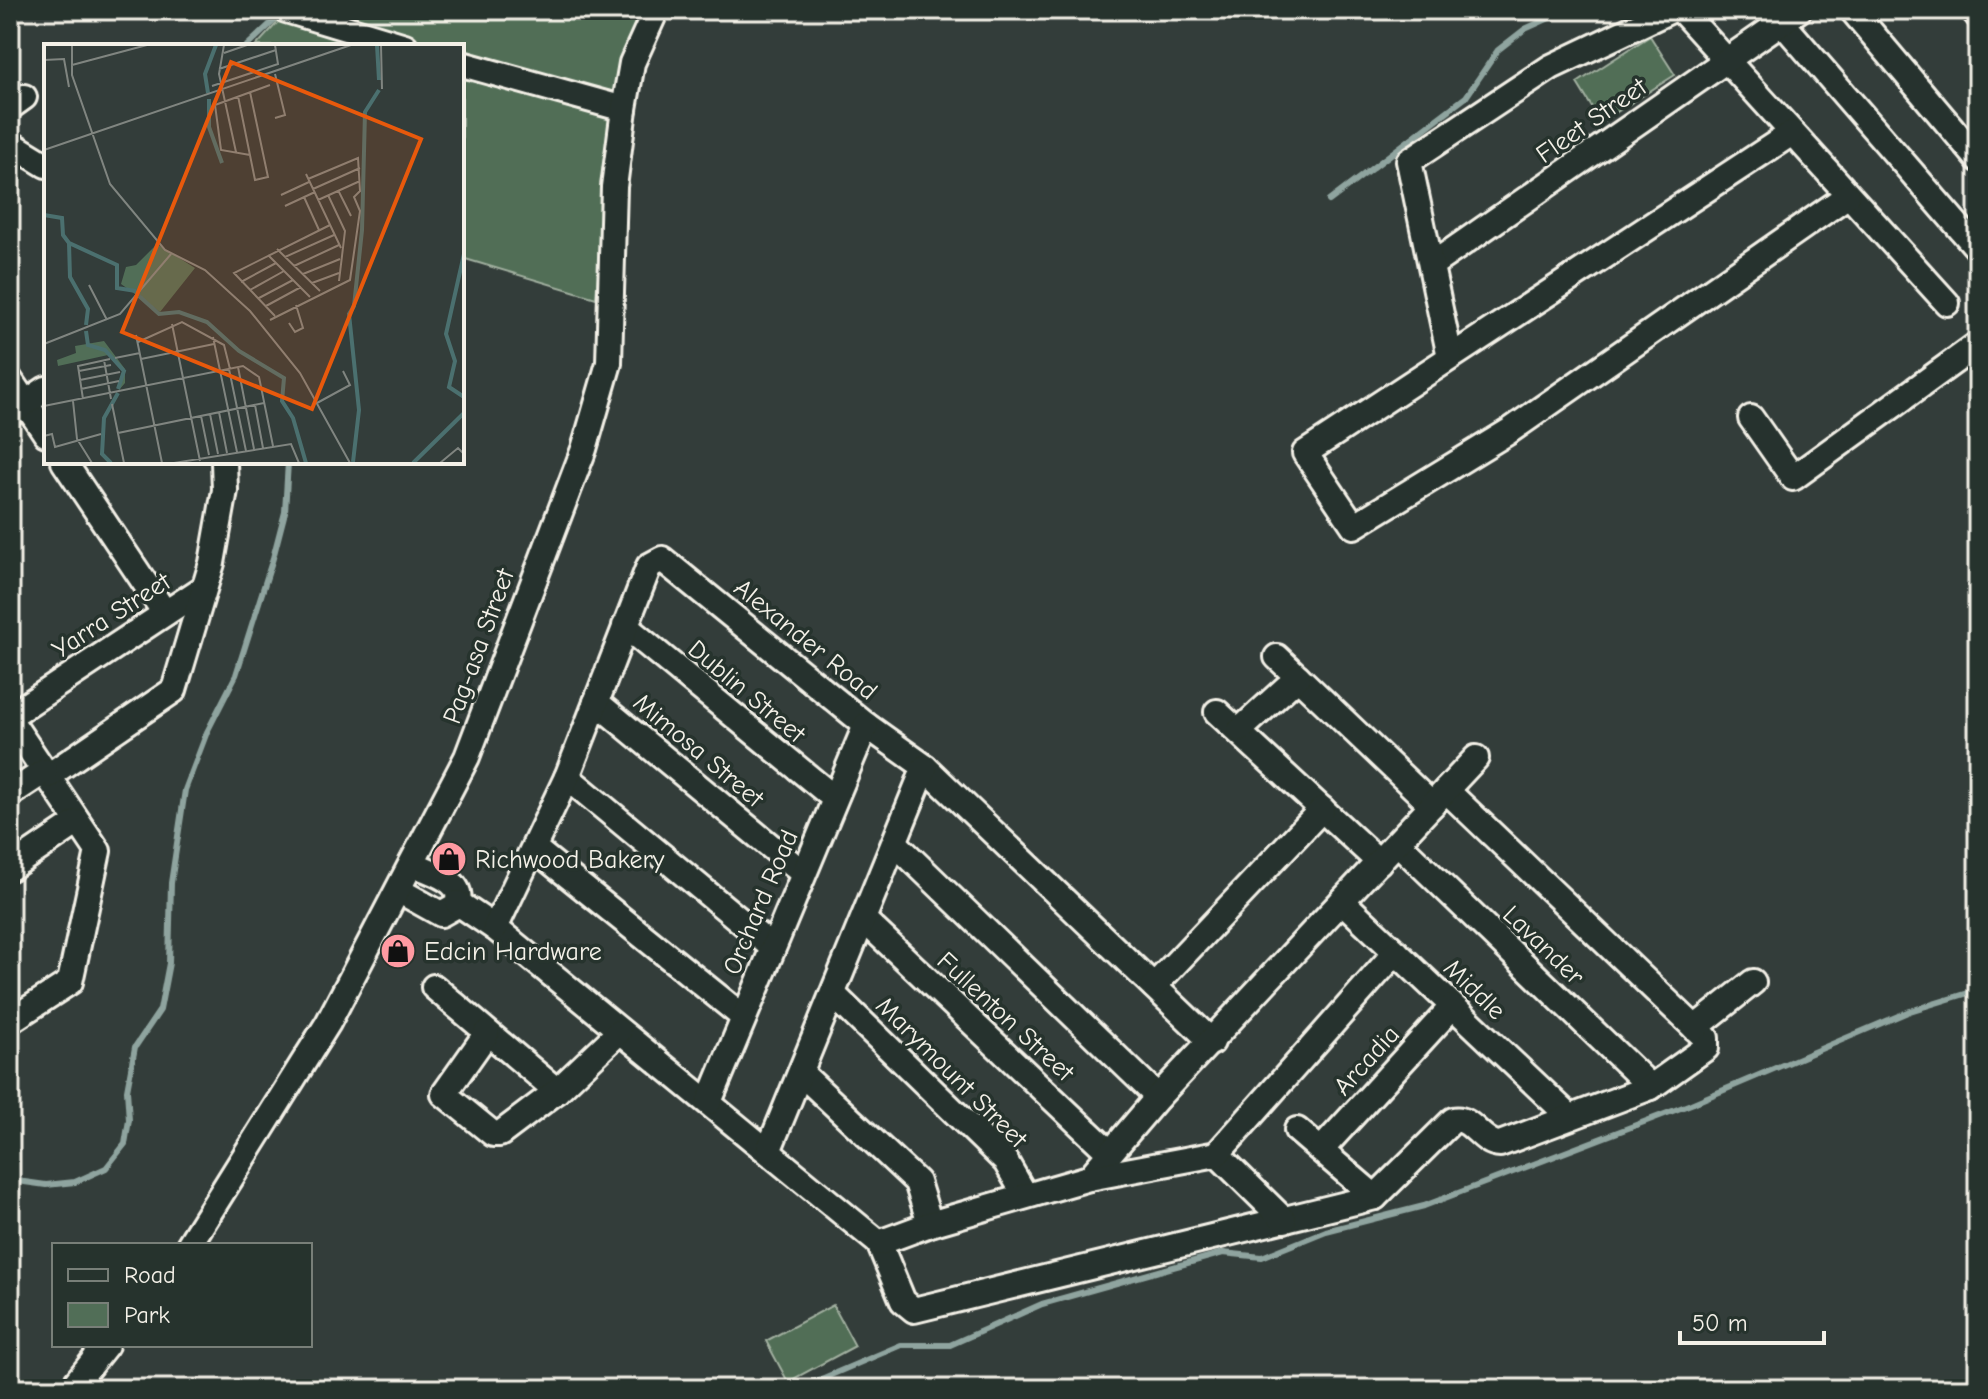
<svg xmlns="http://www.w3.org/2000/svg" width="1988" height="1399" font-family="'Comic Neue',sans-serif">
<rect width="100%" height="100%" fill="#333d3a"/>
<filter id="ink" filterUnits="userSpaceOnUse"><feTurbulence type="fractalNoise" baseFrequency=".0125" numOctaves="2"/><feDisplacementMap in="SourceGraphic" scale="16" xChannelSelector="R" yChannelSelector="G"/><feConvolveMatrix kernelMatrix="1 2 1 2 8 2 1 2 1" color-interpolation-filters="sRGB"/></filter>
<g filter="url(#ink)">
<g fill="#516e57" stroke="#a2b0a0" stroke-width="2">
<path d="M 289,10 L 645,10 L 606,172 L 596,298 L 462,258 L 462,46 L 256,46 Z"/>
<path d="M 1650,36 L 1675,75 L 1601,122 L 1577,83 Z"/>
<path d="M 833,1305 L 855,1346 L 788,1382 L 766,1341 Z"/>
</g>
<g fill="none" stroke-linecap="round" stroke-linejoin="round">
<g stroke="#8fa49f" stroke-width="6">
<path d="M 247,46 L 282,13"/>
<path d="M 1329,201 L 1466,97 L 1498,50 L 1525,29 L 1567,10"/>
<path d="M 10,1180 L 46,1185 L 75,1182 L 106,1168 L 125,1144 L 129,1120 L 127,1090 L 135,1047 L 160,1010 L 169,963 L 171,883 L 185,790 L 207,732 L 236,675 L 273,558 L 285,512 L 288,462"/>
<path d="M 696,1389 L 698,1389"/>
<path d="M 798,1389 L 901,1345 L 950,1345 L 1042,1304 L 1223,1253 L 1262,1257 L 1326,1231 L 1424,1206 L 1691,1104 L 1910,1011 L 1978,990"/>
</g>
<defs>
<g id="minor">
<path d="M 286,10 L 405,46"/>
<path d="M 1681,10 L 1947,303"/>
<path d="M 1852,10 L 1978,159"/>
<path d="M 1973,10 L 1978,16"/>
<path d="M 1773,12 L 1978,249"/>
<path d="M 462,64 L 624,109"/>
<path d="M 10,107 L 24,97"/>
<path d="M 1792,133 L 1305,453 L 1354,526 L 1508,432 L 1847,196"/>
<path d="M 10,143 L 46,165"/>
<path d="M 1433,264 L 1799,10"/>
<path d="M 1450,357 L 1409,161 L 1551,67 L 1671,10"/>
<path d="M 10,380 L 46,434"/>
<path d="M 10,413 L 46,389"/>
<path d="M 1751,418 L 1793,478 L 1978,344"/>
<path d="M 64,462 L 165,613"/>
<path d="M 625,626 L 834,798"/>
<path d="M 1277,657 L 1432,805"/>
<path d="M 596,702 L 803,873"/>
<path d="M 1217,712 L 1379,862"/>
<path d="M 10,716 L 202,589"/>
<path d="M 10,720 L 98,851 L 70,982 L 10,1021"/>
<path d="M 1240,730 L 1298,677"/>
<path d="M 48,776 L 174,690 L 212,563 L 225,490 L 224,462"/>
<path d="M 567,777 L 772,947"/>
<path d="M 10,794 L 45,771"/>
<path d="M 895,843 L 1158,1097"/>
<path d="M 1398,843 L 1651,1087"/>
<path d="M 535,849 L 742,1016"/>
<path d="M 10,868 L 78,822"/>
<path d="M 398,890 L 441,914 L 457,905 C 466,879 430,873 412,863"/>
<path d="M 1342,901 L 1570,1117"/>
<path d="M 458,903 L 495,928 L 879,1243 L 903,1301 L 914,1310 L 1375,1197 L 1453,1120 C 1471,1115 1481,1144 1500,1144 L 1651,1087 L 1706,1048 L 1706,1038 L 1695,1028 L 1446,790"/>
<path d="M 864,920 L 1109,1152"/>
<path d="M 495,928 L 567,777 L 649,566 L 662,559 L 866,725 L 925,767 L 1212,1042"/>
<path d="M 1154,986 L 1322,809"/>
<path d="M 434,987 L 557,1091"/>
<path d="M 833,994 L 1006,1162 L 1025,1195"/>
<path d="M 1695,1028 L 1753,982"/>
<path d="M 487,1033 L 444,1094 L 493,1134 L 500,1134 L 557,1091 L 619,1032"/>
<path d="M 802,1074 L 917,1182 L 930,1224"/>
<path d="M 709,1102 L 866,725"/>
<path d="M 1297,1130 L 1375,1197"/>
<path d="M 769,1149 L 925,767"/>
<path d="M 1321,1150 L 1452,1007"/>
<path d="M 1217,1154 L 1284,1220"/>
<path d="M 1089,1178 L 1158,1097 L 1476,758"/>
<path d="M 879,1243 L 930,1224 L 1089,1178 L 1217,1154 L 1396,952"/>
<path d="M 189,1245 L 328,1023 L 467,757 L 584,449 L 609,363 L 614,187 L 624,109 L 632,63 L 656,10"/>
<path d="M 71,1389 L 106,1345"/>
</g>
</defs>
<use href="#minor" stroke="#f4f1e8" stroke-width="30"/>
<use href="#minor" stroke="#26332d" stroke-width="24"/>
</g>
</g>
<defs>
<symbol id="shop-disc" viewBox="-11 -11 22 22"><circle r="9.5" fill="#ff9aa2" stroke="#26332d"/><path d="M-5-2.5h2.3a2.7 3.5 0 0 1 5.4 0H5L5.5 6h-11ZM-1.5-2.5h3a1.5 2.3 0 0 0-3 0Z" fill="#111"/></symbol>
</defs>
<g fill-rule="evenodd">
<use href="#shop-disc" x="429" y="839" width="40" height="40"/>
<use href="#shop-disc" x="378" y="931" width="40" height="40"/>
</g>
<g text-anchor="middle" stroke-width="7" stroke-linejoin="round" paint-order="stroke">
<g font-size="26" fill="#f4f1e8" stroke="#26332d">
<text transform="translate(1591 120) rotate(-35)" y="9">Fleet Street</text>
<text transform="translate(111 615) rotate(-33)" y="9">Yarra Street</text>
<text transform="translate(806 639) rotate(39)" y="9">Alexander Road</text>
<text transform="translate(478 646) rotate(-70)" y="9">Pag-asa Street</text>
<text transform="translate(747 691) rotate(40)" y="9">Dublin Street</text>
<text transform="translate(699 750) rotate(40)" y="9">Mimosa Street</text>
<text transform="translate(760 902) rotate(-67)" y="9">Orchard Road</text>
<text transform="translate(1544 945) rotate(44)" y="9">Lavander</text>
<text transform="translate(1475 989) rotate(44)" y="9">Middle</text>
<text transform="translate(1006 1016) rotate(43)" y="9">Fullenton Street</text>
<text transform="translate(1366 1060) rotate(-48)" y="9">Arcadia</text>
<text transform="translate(952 1072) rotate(45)" y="9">Marymount Street</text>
</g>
<g font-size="26" fill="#f4f1e8" stroke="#26332d" text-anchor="start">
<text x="475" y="868">Richwood Bakery</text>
<text x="424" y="960">Edcin Hardware</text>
</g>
</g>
<g transform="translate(44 44)">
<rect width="420" height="420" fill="#333d3a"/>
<path d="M 113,200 L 151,224 L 116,268 L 77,240 L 82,223 L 92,221 ZM 60,297 L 81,325 L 81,339 L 75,346 L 79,328 L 64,311 L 14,322 L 13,316 L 32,309 L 31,302 Z" fill="#516e57"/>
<path fill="none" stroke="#4b706f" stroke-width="4" d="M 333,1 L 335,36M 164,49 L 161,30 L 172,1M 165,55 L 165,83 L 178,119M 0,171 L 18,174 L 19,191 L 25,199M 420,210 L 402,290 L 411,317 L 405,343 L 420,353M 95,252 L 115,270 L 135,268 L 163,278 L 195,307 L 240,334 L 238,357 L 249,374 L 262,419M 42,281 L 44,265 L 26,233 L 25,199 L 73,221 L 73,244 L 92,247M 42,287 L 44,301 L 61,306 L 80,327 L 74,345M 309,418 L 315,366 L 305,270 L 310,262 L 318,186 L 321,68 L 335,46M 67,419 L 58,410 L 60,374 L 74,349M 369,419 L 420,369"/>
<path fill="none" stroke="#808580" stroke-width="2" d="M 28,1 L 28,31 L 66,140 L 121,206 L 161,226 L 206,267 L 256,329 L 306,419M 180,1 L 175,30 L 192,108M 337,1 L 338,45M 180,9 L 203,1M 0,16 L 20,15 L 25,43M 28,21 L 103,1M 175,25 L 232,6M 168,42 L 234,20 L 231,1M 194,52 L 211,136 L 224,133 L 206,48M 231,74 L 241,71 L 231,30M 0,106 L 307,1M 206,111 L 177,106 L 171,61 L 226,41M 262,130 L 297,204M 269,145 L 316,124M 294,146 L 307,172M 237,151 L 265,138M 284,151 L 301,187 L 295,237M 260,153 L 275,186M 274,156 L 316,137M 241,162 L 271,148M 233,205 L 276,247M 224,211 L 266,253M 241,213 L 290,191M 250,222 L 295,201M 259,230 L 296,215M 197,238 L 232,219M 268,239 L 295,229M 45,241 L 63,276M 206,246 L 240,227M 215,254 L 249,236M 222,262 L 257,243M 231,272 L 190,229 L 286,181M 226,276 L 306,236 L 316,167 L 310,153 L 316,147 L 314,114 L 264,135M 245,279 L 251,288 L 259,284 L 252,261M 128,280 L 156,417M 92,291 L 118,419M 169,293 L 193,408M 94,298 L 138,278 L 180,301 L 186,325M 0,300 L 76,270 L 127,210M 71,314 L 96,309M 97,315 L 170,300M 60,316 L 67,355M 194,323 L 210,405M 185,325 L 202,407M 35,327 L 67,321M 36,336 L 76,328M 37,345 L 75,337M 39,355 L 34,322 L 66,315M 29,357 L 33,395 L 48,419M 273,359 L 306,341 L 299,327M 68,360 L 80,419M 211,361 L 219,404M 0,362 L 199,322 L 215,333 L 229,402M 175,368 L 183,409M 166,370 L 174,410M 157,372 L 165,411M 74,389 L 220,359M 0,392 L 8,390 L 11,403 L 57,390M 130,419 L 247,400 L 255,419M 396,419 L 414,404 L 420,410"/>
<path fill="#e8590c" fill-opacity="0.15" stroke="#e8590c" stroke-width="4" d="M 187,18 L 377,95 L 268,365 L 78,288 Z"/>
<rect width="420" height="420" fill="none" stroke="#f4f1e8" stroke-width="4"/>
</g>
<rect width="1988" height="1399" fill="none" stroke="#26332d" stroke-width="40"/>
<rect x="20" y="20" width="1948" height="1359" fill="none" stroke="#f4f1e8" stroke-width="3" filter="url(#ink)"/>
<rect x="52" y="1243" width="260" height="104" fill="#26332d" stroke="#787f78" stroke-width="2"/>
<rect x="68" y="1269" width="40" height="12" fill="#26332d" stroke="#787f78" stroke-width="2"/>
<text x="124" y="1283" font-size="24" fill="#f4f1e8">Road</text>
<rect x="68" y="1303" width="40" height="24" fill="#516e57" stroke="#787f78" stroke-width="2"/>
<text x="124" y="1323" font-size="24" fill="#f4f1e8">Park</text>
<path d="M1680 1331v12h144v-12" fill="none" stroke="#f4f1e8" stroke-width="4"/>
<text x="1692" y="1331" font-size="24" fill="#f4f1e8" stroke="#26332d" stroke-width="6" paint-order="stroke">50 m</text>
</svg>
